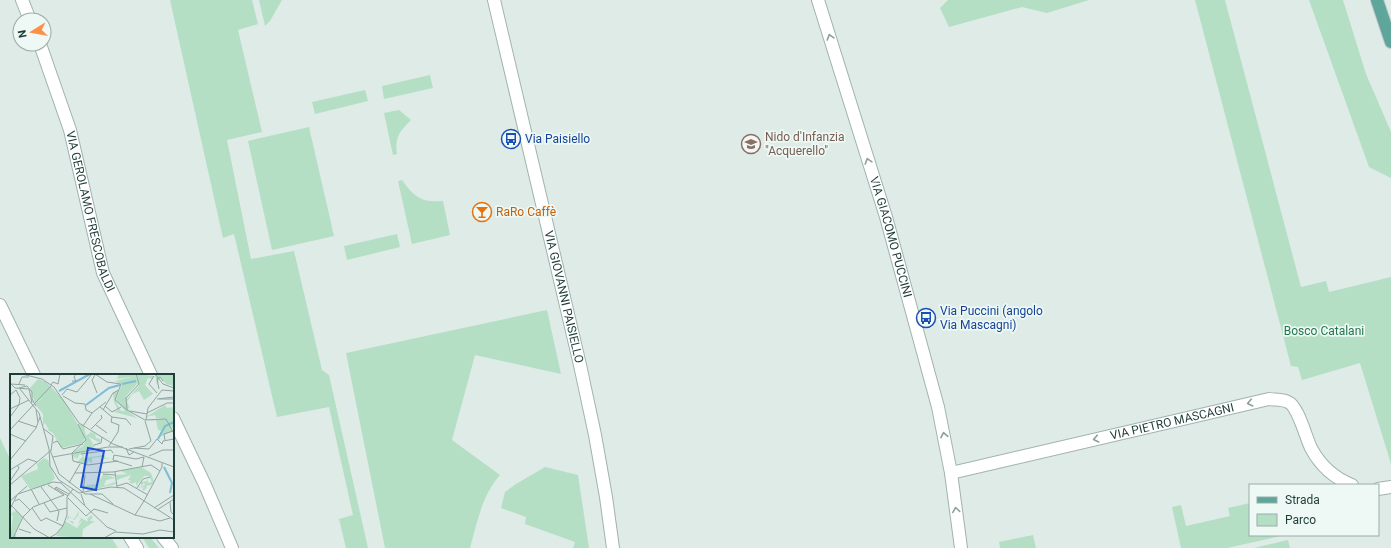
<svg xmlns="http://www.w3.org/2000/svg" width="1391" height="548" font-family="Roboto,sans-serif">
<rect width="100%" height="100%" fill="#deebe7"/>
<g fill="#b4dfc5">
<path d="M 170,0 L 252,0 L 258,24 L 238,30 L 262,132 L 227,140 L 251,259 L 294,251 L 322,370 L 329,375 L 368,548 L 346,548 L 339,519 L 353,515 L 329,407 L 277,417 L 234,234 L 223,238 Z"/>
<path d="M 259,0 L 282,0 L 270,21 L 265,26 Z"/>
<path d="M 948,0 L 1089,0 L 1047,13 L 1022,7 L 949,27 L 940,8 Z"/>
<path d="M 1195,0 L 1225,0 L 1301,287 L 1326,281 L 1329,292 L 1391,277 L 1391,464 L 1360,363 L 1302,380 L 1298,367 L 1291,366 Z"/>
<path d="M 1309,0 L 1343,0 L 1366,74 L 1391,132 L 1391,178 L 1369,167 Z"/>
<path d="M 430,75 L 433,88 L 384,99 L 382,86 Z"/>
<path d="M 365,90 L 368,101 L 315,114 L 312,102 Z"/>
<path d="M 399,110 L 411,120 C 399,132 395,137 397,154 L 393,155 L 384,113 Z"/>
<path d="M 309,127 L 334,236 L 272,250 L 248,141 Z"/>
<path d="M 402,180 C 414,197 422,203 443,201 L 450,235 L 412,244 L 398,181 Z"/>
<path d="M 397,234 L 400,247 L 347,260 L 344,246 Z"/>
<path d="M 547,310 L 561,374 L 475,355 L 452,440 L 500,475 C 482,495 477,523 470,548 L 385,548 L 346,353 Z"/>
<path d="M 0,438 L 9,457 L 11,456 L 11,537 L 111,537 L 118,548 L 0,548 Z"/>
<path d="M 545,467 L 578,475 L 589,548 L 573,548 L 575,542 L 525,524 L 526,517 L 501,508 L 505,492 L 516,484 Z"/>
<path d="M 1250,503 L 1250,535 L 1285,535 L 1227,548 L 1181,548 L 1172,507 L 1181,505 L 1186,526 L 1230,516 L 1228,508 Z"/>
<path d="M 1033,535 L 1036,548 L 1000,548 L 999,542 Z"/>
<path d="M 142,537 L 150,537 L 159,548 L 149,548 Z"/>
<path d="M 1288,540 L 1290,548 L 1254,548 Z"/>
</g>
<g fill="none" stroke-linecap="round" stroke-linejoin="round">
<defs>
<g id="minor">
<path d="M 22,0 L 30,20"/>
<path id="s1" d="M 494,0 L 580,365 L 595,435 L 606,497 L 613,548"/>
<path id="s2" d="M 818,0 L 886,217 L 938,407 L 951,473 L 961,548"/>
<path id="s3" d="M 40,44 L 70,130 L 103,273 L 151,375"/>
<path d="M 0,305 L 34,375"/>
<path d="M 173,418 L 205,485 L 232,548"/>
<path id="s4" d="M 951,473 L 1269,399 C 1274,400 1282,399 1288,402 C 1298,406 1306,438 1311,448 C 1320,465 1334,478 1352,485"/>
<path d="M 1378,489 L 1391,487"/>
<path d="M 130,537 L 137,548"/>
<path d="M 163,537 L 172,548"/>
</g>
<path id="primary" d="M 1377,0 L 1391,42"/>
</defs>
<use href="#minor" stroke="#a1b3af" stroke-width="14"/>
<use href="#primary" stroke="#c0c8c7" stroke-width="14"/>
<use href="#minor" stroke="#fff" stroke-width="12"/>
<use href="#primary" stroke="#5ea59c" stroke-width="12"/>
</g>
<defs><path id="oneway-chevron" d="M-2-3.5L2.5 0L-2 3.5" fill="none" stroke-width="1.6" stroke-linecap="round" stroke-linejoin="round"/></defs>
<g stroke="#8e9e9c">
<use href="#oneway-chevron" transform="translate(830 37) rotate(-107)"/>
<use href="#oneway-chevron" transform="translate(868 161) rotate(-107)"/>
<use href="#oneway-chevron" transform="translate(1250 403) rotate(167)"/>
<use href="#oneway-chevron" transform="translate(944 435) rotate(-101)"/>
<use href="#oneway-chevron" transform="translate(1096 439) rotate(167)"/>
<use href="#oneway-chevron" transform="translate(956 510) rotate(-98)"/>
</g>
<defs>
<symbol id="bus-ring" viewBox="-11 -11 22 22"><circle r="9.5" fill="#eef8f4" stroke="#1a4fb4" stroke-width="1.5"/><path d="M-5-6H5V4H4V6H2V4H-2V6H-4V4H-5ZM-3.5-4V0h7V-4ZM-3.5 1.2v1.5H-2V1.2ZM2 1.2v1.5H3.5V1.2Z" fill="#1a4fb4"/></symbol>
<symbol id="school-ring" viewBox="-11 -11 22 22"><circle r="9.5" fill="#eef8f4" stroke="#8d6e63" stroke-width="1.5"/><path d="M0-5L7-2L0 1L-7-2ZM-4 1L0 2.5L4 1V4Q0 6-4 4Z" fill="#8d6e63"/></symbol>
<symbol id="bar-ring" viewBox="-11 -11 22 22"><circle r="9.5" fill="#eef8f4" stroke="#e8710a" stroke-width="1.5"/><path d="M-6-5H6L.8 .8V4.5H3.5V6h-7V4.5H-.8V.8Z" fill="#e8710a"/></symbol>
</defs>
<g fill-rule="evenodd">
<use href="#bus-ring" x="500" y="128" width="22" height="22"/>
<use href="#school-ring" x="740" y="133" width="22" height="22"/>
<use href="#bar-ring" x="471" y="201" width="22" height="22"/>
<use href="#bus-ring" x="915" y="307" width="22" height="22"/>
</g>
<g text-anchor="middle" stroke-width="3.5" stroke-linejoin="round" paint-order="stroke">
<g font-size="12" fill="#785e54" stroke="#eef8f4" text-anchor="start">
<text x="765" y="141">Nido d'Infanzia<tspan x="765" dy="14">"Acquerello"</tspan></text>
</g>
<g font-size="12" fill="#164399" stroke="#eef8f4" text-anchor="start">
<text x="525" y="143">Via Paisiello</text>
<text x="940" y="315">Via Puccini (angolo<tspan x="940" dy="14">Via Mascagni)</tspan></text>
</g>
<g font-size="12" fill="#1e3c38" stroke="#eef8f4">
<text dy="4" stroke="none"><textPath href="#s3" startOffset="175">VIA GEROLAMO FRESCOBALDI</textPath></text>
<text dy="4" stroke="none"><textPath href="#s2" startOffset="248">VIA GIACOMO PUCCINI</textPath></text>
<text dy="4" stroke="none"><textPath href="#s1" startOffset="305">VIA GIOVANNI PAISIELLO</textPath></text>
<text dy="4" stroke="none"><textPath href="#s4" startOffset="227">VIA PIETRO MASCAGNI</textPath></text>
</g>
<g font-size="12" fill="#c56008" stroke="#eef8f4" text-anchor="start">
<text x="496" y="216">RaRo Caffè</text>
</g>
<g font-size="12" fill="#24764f" stroke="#eef8f4">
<text x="1324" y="335">Bosco Catalani</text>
</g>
</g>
<g transform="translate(10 374)">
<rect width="164" height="164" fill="#deebe7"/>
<path d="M 109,0 L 125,0 L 128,9 L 116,22 L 119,38 L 127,44 L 104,38 L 108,36 L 104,28 L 103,19 L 108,16 L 105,26 L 111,37 L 115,37 L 106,26 L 112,10 L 105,7 L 122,3 L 107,5 ZM 127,0 L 144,2 L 142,5 L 138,4 L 135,11 L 143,20 L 134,26 L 129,17 L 122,20 L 117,28 L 120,34 L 118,33 L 117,25 L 129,12 ZM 145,0 L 164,0 L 164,12 L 156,10 L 150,3 L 147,11 ZM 28,5 L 36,8 L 53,25 L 75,63 L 73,69 L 51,74 L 43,59 L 37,56 L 39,56 L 35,49 L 33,52 L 33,40 L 25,30 L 37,20 L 25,29 L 20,14 ZM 155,31 L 157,34 L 164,33 L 164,56 L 162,53 L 162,57 L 150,63 L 152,57 L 148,56 L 146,46 L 138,47 L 148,45 L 159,46 L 146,44 L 145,41 L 136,43 ZM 69,50 L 74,52 L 76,62 L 81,58 L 85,60 L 86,64 L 90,65 L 90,69 L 79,63 L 85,73 L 66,79 L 79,77 L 72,80 L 74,81 L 74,84 L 95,81 L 95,84 L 103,84 L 104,87 L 102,84 L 93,85 L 91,83 L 82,84 L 82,90 L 79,87 L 77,90 L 70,89 L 64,87 L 68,87 L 73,82 L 70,80 L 67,85 L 65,81 L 66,85 L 63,82 L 63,87 L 62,81 L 66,79 L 63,78 L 73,72 L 76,65 ZM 34,84 L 38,86 L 45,104 L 38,111 L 36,109 L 34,112 L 20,115 L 11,102 L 28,95 L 27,90 ZM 131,93 L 141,99 L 144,108 L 141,111 L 136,112 L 137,113 L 134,117 L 132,115 L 135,113 L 128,114 L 135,111 L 134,109 L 131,112 L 131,108 L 137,107 L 138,104 L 138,109 L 142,108 L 139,102 L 134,102 L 126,112 L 126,108 L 121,110 L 119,107 L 122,106 L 118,106 L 121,101 L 107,106 L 106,101 L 117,100 L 111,97 ZM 93,100 L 106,104 L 96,106 L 94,112 L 105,108 L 106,110 L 77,117 L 78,115 L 73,115 L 77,111 L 88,110 L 88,103 L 91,105 ZM 4,136 L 4,139 L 6,136 L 12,143 L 6,158 L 4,157 L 7,164 L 0,164 L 3,142 L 1,141 ZM 69,137 L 68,142 L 78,148 L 77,145 L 81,141 L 83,143 L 80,147 L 85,147 L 73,155 L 72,164 L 46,162 L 55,147 L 67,154 L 73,146 L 68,150 L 71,144 L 67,142 L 65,146 L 59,143 L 58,146 L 64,148 L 63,150 L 57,145 L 58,142 L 64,145 Z" fill="#b4dfc5"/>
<path fill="none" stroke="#7fbdd6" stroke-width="2" d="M 112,10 L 126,7M 49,17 L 80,0M 76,31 L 99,14 L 110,11M 148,65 L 155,52 L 164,48M 154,93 L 162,109 L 160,119"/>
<path fill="none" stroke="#91a5a1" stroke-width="1" d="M 12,0 L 32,5 L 44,13 L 69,49 L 103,70 L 164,93M 85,0 L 97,8 L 111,10 L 105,26 L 117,36M 126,0 L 129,10 L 116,24 L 117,36 L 135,46 L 156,45 L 164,60M 145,0 L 153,10 L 164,14M 85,1 L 82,6 L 87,19M 144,2 L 139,10 L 147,19M 62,7 L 66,7 L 64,3 L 66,0M 0,9 L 5,14 L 19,15 L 22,29M 1,10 L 15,11M 9,10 L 12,3 L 19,3M 41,11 L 43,8 L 48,10 L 50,0M 9,14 L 17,12 L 22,18M 10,15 L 29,39 L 39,75 L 40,92 L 49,106 L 69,119 L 101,113 L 114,114 L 164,146M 149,15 L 147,5 L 150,3 L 153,7M 152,16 L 164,17M 22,18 L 22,25 L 26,32M 0,21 L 6,16 L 10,24 L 9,31 L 0,43M 52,21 L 57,15 L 67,18 L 82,0M 53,22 L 65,29 L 75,30 L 76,36 L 82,39M 147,25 L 164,23M 149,25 L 164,25M 95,32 L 102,38 L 111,33M 90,33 L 102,43 L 116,45 L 121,51M 0,35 L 19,26M 26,36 L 28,48M 93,36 L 103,19 L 109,16M 120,37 L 137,40M 137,39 L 157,29 L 164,29M 136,46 L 138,34 L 152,16M 8,47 L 26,53M 68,50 L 76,66 L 62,79 L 63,87 L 78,91 L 108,87M 86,51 L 97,59M 73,52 L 82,39 L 96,28M 34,55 L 43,62 L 41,77M 81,55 L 92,44 L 91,41M 0,56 L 41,12M 0,60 L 16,67M 155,66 L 154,60 L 163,57M 43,69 L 47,67 L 53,75 L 73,70M 84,71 L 91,69 L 92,63M 99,72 L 108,58 L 109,51 L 101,48 L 102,43M 116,74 L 119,81 L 124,78M 124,74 L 139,75 L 147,65 L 152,70 L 153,67 L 164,65M 119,75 L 135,72 L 141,67 L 135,47M 40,76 L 49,100 L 75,120 L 80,120 L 125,141 L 134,127M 71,80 L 101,76 L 103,79M 139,82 L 153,76 L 164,76M 43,83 L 98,73 L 113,73M 0,86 L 26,54 L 30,43M 122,92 L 103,86 L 104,81 L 126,85 L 134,83 L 132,93M 0,96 L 18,85 L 27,88M 105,98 L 107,113M 65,99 L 103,98 L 141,91 L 150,97M 93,100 L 105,101M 0,107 L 9,94 L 8,92M 51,109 L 74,131M 59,109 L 70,90M 0,111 L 39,78M 38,111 L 54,121M 107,112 L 117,109 L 138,121M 31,113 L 49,137 L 47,147M 45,114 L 58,122M 127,114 L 133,105 L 140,103M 21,115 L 29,130M 45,116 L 46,113 L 59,120M 73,118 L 75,101M 8,120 L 43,108 L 52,109M 71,120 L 75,132 L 97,153 L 106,157M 80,120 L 92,120 L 103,130M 58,124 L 76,142 L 84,135 L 98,139M 0,127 L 17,112M 5,127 L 9,125 L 20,136M 134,127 L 152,93 L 152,89M 160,128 L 161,138 L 164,141M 34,129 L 40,138 L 57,134M 1,131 L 24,155 L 40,164M 22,134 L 31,147 L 36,144 L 53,152M 144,134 L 164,121M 0,135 L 7,121M 147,136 L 164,125M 125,141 L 150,147 L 160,144M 9,155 L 21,159M 3,164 L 13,143 L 23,133 L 54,121M 39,164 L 46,160 L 53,152 L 57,141 L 57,123 L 63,115M 94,164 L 105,158 L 133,160 L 150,156 L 164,158"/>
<path fill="#1d4ed8" fill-opacity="0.15" stroke="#1d4ed8" stroke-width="2" d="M 78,74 L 94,77 L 86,116 L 71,113 Z"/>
<rect width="164" height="164" fill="none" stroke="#1e3c38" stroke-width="2"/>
</g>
<rect x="1249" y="484" width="130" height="52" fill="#eef8f4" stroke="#9bada9"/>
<rect x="1257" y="497" width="20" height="6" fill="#5ea59c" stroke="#9bada9"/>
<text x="1285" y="504" font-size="12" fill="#1e3c38">Strada</text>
<rect x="1257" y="514" width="20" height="12" fill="#b4dfc5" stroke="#9bada9"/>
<text x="1285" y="524" font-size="12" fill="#1e3c38">Parco</text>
<g transform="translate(32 32) rotate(259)"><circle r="19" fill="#eef8f4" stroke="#9bada9"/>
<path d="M0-3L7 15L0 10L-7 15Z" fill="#ff8e48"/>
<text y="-6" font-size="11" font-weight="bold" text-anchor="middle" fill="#1e3c38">N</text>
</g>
</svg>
